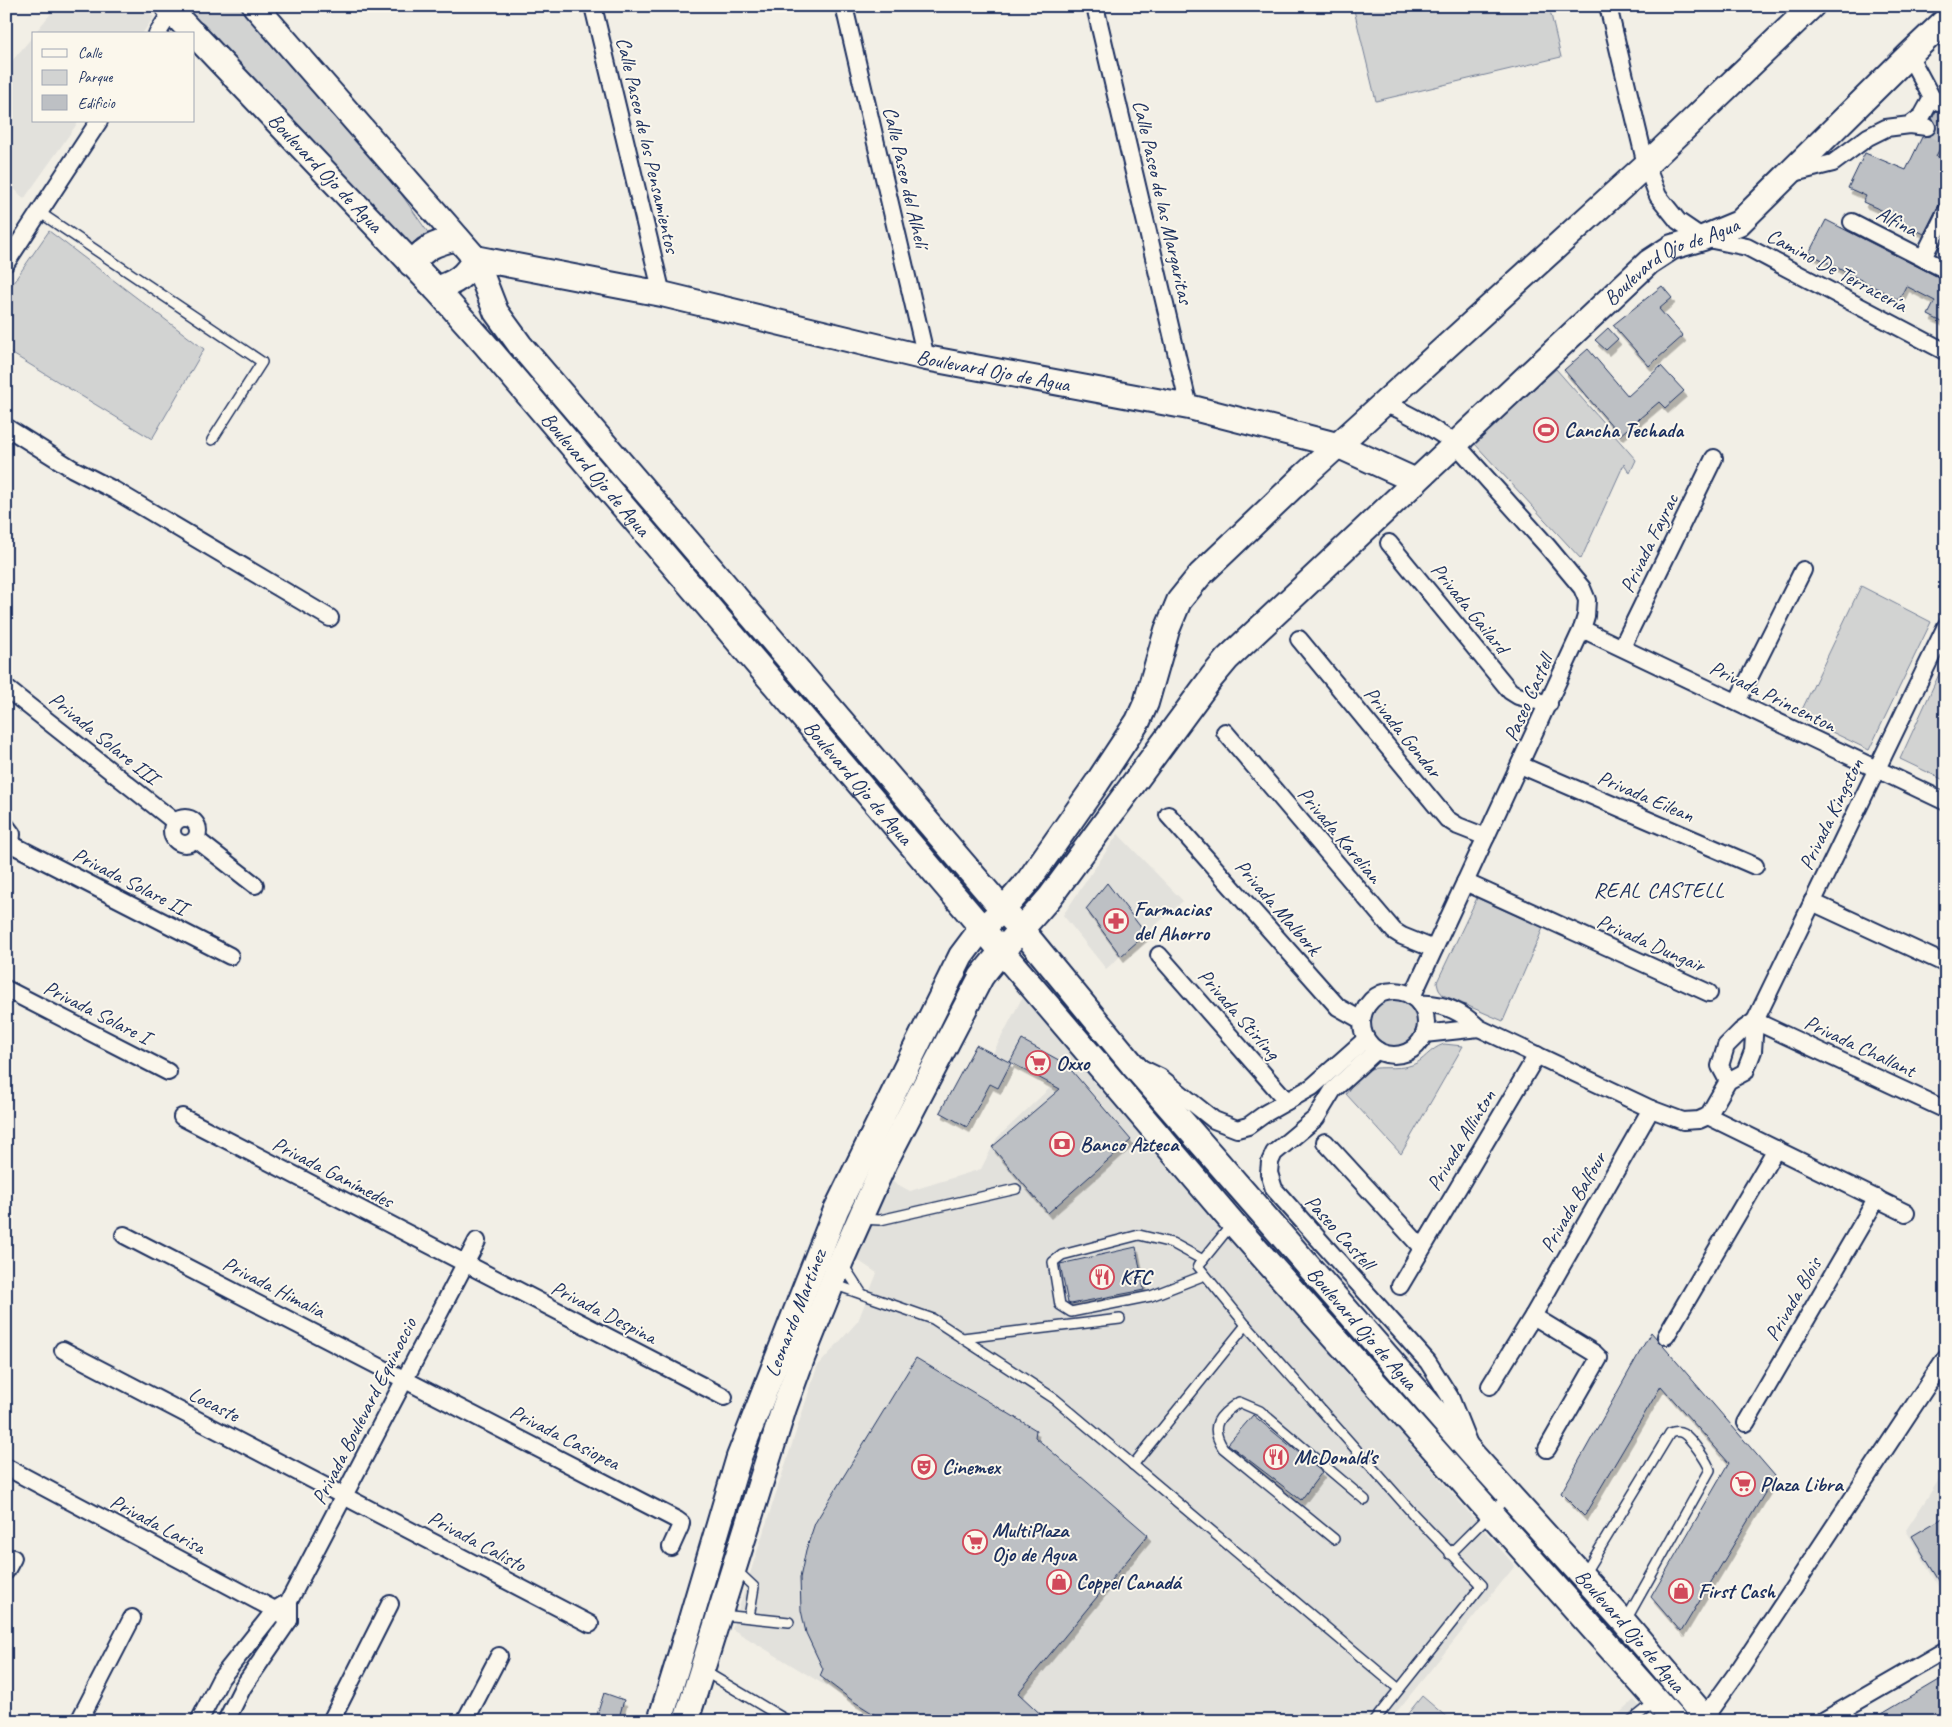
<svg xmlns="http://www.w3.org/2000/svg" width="1952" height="1727" font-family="Caveat,sans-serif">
<defs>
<filter id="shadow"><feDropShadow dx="3" dy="5.5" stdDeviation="0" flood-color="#0004"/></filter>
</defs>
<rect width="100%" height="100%" fill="#f2efe6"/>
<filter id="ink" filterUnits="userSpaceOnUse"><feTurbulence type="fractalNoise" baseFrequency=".02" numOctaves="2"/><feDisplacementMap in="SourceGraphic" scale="10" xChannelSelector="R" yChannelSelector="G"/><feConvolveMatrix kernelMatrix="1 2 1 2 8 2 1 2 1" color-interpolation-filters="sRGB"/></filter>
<g filter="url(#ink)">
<g fill="#e2e1dc">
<path d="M 57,6 L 141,6 L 154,17 L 142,34 L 34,34 Z"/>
<path d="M 34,35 L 34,121 L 79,121 L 24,199 L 6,180 L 6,68 Z"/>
<path d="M 1118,834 L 1183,901 L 1106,969 L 1063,915 Z"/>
<path d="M 1022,998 L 1074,1046 L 1181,1179 L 1515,1566 L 1389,1721 L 884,1721 L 732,1629 L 817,1367 L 858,1321 L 877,1273 L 856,1259 L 891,1181 L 910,1191 L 981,1169 L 997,1138 L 1053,1085 L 993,1053 Z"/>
<path d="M 1946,1469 L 1946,1600 L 1906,1530 Z"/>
<path d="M 1634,1700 L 1653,1721 L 1611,1721 Z"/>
</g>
<g fill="#d2d3d2" stroke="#768198">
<path d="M 173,6 L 240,6 L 381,165 L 429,234 L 417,239 L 408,250 Z"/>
<path d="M 1353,6 L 1549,6 L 1561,57 L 1376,101 Z"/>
<path d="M 49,231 L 204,349 L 152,439 L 6,350 L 6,293 Z"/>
<path d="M 1556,369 L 1636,460 L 1630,473 L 1624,464 L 1581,559 L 1474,443 Z"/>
<path d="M 1861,586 L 1931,622 L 1869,750 L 1799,716 Z"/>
<path d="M 1946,659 L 1946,781 L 1900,759 Z"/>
<path d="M 1477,898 L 1543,928 L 1503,1021 L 1443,995 L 1439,990 L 1437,982 Z"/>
<circle cx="1394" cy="1023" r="23"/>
<path d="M 1444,1044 L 1463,1046 L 1401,1154 L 1346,1094 C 1351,1087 1356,1077 1363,1072 C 1374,1064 1397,1071 1412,1065 C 1424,1061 1429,1049 1444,1044 Z"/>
<path d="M 1422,1696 L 1451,1721 L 1402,1721 Z"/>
</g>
<g fill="#bdc0c4" stroke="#1b2f5e" filter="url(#shadow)">
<path d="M 1946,109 L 1946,137 L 1936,156 L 1946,161 L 1946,202 L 1941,203 L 1937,208 L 1924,234 L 1898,221 L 1899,218 L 1863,202 L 1866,196 L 1848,188 L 1865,153 L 1906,170 L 1922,137 L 1930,136 L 1935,133 L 1936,124 L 1932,119 L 1936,111 L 1940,112 Z"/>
<path d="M 1826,220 L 1946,281 L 1946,324 L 1928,315 L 1935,301 L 1906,286 L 1899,300 L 1809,253 Z"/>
<path d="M 1662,286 L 1672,298 L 1659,309 L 1683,336 L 1649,366 L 1613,325 Z"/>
<path d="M 1608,328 L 1618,339 L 1606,350 L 1595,340 Z"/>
<path d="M 1588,349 L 1628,396 L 1661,366 L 1684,391 L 1665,408 L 1659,402 L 1620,435 L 1564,370 Z"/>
<path d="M 1107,883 L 1146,934 L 1121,956 L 1086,909 Z"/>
<path d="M 1022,1040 L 1066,1064 L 1131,1140 L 1048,1213 L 992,1147 L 1060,1089 L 1010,1062 Z"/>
<path d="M 976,1045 L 1011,1063 L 998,1088 L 990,1084 L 967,1127 L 940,1112 Z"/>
<path d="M 1136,1247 L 1144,1290 L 1071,1304 L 1068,1303 L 1060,1264 Z"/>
<path d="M 1651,1332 L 1775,1476 L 1681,1632 L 1651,1597 L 1729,1463 L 1661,1386 L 1584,1516 L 1561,1493 Z"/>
<path d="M 916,1358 L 1036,1430 L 1035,1437 L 1148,1535 L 1018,1693 L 1048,1721 L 885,1721 L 853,1701 L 820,1676 L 823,1669 L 806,1633 L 801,1610 L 800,1578 L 806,1550 L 815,1523 Z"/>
<path d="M 1253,1415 L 1322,1472 L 1301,1500 L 1228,1444 Z"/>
<path d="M 1946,1516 L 1946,1592 L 1912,1536 Z"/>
<path d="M 1946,1676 L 1946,1721 L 1870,1721 Z"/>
<path d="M 604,1693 L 624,1700 L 618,1721 L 595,1721 Z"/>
</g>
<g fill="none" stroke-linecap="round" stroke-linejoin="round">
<path stroke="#c7c9cb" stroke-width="16" stroke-dasharray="16 8" stroke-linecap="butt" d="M 1927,127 L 1946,135"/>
<defs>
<g id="lane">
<path d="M 39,212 L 262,362 L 212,440"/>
<path d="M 860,1219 L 880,1220 L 1016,1189"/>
<path d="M 1232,1224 L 1198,1266 L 1246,1325 L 1415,1516 L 1482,1585 L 1374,1721"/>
<path d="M 1203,1260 L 1172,1243 L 1139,1235 L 1062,1255 L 1053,1262 L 1060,1305 L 1071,1312 L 1151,1296 L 1205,1275"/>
<path d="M 842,1263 L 862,1294"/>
<path d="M 833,1284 L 933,1319 L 1055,1399 L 1399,1689"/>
<path d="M 963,1338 L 1120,1319"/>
<path d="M 1133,1465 L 1246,1325"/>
<path d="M 1334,1539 L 1223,1448 C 1208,1425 1220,1415 1239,1402 L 1260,1411 L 1365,1500"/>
<path d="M 1450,1554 L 1509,1495"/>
<path d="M 736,1570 L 754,1587 L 749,1617"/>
<path d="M 1583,1576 L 1670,1433 C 1675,1431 1679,1431 1683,1433 C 1691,1438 1707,1461 1710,1470 L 1626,1620"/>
<path d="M 722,1615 L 789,1622"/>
<path d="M 704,1671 L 788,1721"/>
<path d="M 1631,1721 L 1656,1701"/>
</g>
<g id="street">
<path d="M 593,6 L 662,294"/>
<path d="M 844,6 L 926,358"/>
<path d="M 1095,6 L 1189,407"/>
<path d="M 1608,6 L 1646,165 L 1658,196 L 1678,221 L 1703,238 L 1747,247 L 1946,352"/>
<path d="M 157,34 L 172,11"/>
<path d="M 1909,55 L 1932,98 L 1939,102"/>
<path d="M 1910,125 L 1922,116 L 1932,98"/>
<path d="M 1790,174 L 1833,163 L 1868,137 L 1886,128 L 1910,125 L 1927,127"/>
<path d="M 1852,222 L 1946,270"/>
<path d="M 1923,258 L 1946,212"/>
<path d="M 6,263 L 99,121"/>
<path d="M 1383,404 L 1398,409 L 1417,419 L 1455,443 L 1548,547 L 1582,588 L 1587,600 L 1586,616 L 1582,629 L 1412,997"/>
<path d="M 6,427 L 73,469 L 114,490 L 330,618"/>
<path d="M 1389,543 L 1510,691 L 1518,696 L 1549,704"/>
<path d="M 1582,629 L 1946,802"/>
<path d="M 1299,639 L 1447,819 L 1458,826 L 1486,837"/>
<path d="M 1622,647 L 1714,458"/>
<path d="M 6,688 L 175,822"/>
<path d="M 1737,702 L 1803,570"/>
<path d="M 1225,732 L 1394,931 L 1402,936 L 1434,949"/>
<path d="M 1520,765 L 1755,866"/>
<path d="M 1168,815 L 1338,1007 L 1361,1020"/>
<circle cx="185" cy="831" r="13"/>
<path d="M 6,826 L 12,834 L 11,844 L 6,848"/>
<path d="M 196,839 L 255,885"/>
<path d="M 11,844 L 230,956"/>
<path d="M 1465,882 L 1709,993"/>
<path d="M 1812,902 L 1946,964"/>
<path d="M 1159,955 L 1287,1101"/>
<path d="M 6,989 L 168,1072"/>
<circle cx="1394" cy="1023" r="32"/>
<path d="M 1420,1004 C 1443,1002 1462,1012 1479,1028 L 1651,1109 L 1683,1121 L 1699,1120 L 1708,1116 L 1728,1081 L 1745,1072 L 1753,1051 L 1755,1021 L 1946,626"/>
<path d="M 1755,1021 L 1946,1110"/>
<path d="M 1424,1034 L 1479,1028"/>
<path d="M 1377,1050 L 1333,1090 L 1316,1118 L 1274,1153 L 1270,1162 L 1269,1173 L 1274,1189 L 1428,1362 L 1450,1397 L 1468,1442"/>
<path d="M 1139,1067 L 1160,1077 L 1214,1120 L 1237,1129 L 1248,1126 L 1266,1113 L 1312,1087 L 1366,1039"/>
<path d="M 1728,1081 L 1720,1066 L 1726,1046 L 1741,1031 L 1755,1021"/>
<path d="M 1708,1116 L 1906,1213"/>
<path d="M 182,1117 L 724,1397"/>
<path d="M 1325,1142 L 1422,1248"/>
<path d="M 124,1235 L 677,1520 L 681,1523 L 680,1527 L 671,1547"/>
<path d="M 1400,1286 L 1537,1055"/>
<path d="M 1533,1316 L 1594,1353 L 1599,1358 L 1547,1449"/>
<path d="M 1666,1336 L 1776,1149"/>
<path d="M 63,1350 L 590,1624"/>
<path d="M 1490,1386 L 1533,1316 L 1651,1109"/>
<path d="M 1746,1423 L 1877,1198"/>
<path d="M 6,1467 L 275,1610 L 289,1620"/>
<path d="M 6,1571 L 13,1558"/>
<path d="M 1705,1717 L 1741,1667 L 1946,1357"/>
<path d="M 79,1721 L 132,1618"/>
<path d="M 199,1721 L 221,1678 L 275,1610 L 283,1605"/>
<path d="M 226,1721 L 243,1687 L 289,1620 L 289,1601 L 477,1241"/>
<path d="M 331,1721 L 390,1604"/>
<path d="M 465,1721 L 499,1656"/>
<path d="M 1823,1721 L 1946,1650"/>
</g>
<g id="secondary">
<path d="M 167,6 L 193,34"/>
<path id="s1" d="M 255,6 L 475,258 L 496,312 L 520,345 L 1003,910 L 1022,930 L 1132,1064 L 1474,1456 L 1625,1623 L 1708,1721"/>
<path id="s2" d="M 194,34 L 436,289 L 485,344 L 1233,1223 L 1675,1721"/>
<path d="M 411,264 C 427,246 434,244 457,238"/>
<path id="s3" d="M 436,289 C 456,282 465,277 475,258 L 662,294 L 926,358 L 1189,407 L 1337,445 L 1416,481"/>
<path id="s4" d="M 660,1721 L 678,1663 L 739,1457 L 799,1303 L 836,1210 L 961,956 L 982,928 L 1003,910 L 1029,880 L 1097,783 L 1138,721 L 1146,703 L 1167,630 L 1179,601 L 1200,575 L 1306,474 L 1646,165 L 1812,6"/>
<path id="s5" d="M 686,1721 L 784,1408 L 803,1356 L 841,1261 L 885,1162 L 981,977 C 1002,949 1027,924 1050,897 L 1212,677 L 1227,659 L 1649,262 L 1672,247 L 1703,238 L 1739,223 L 1909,55 L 1946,20"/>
</g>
</defs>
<use href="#lane" stroke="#1b2f5e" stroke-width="12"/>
<use href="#street" stroke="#1b2f5e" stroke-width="20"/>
<use href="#secondary" stroke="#1b2f5e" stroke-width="28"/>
<use href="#lane" stroke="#fbf7ec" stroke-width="9"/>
<use href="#street" stroke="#fbf7ec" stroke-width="16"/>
<use href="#secondary" stroke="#fbf7ec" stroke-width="24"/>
</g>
</g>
<defs>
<symbol id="stadium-ring" viewBox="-11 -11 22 22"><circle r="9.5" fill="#fbf7ec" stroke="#d1495b" stroke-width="1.5"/><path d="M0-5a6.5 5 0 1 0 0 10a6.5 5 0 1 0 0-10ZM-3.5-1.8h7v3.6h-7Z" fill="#d1495b"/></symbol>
<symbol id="pharmacy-ring" viewBox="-11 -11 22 22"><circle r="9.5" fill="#fbf7ec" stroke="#d1495b" stroke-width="1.5"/><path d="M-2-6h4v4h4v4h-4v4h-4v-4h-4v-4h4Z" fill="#d1495b"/></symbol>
<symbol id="supermarket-ring" viewBox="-11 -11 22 22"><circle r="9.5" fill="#fbf7ec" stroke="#d1495b" stroke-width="1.5"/><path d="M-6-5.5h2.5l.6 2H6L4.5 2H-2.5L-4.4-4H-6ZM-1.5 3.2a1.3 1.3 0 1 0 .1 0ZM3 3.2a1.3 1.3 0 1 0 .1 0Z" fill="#d1495b"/></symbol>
<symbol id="bank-ring" viewBox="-11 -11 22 22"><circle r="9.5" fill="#fbf7ec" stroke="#d1495b" stroke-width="1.5"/><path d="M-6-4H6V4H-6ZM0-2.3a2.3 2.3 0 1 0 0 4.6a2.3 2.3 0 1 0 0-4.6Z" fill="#d1495b"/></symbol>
<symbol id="restaurant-ring" viewBox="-11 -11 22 22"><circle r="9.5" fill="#fbf7ec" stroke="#d1495b" stroke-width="1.5"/><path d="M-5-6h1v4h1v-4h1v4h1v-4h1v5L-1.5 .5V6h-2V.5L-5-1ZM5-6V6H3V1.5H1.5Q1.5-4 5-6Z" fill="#d1495b"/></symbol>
<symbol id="theatre-ring" viewBox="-11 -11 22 22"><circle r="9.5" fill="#fbf7ec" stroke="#d1495b" stroke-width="1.5"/><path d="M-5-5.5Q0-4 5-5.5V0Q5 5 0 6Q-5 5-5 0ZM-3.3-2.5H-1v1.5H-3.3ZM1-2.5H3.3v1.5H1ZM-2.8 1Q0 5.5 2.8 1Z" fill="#d1495b"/></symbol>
<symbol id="shop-ring" viewBox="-11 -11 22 22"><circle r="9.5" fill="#fbf7ec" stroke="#d1495b" stroke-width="1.5"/><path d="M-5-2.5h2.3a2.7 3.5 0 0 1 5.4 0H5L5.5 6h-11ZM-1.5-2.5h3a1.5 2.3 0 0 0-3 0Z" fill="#d1495b"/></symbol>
</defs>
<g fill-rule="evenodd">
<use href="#stadium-ring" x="1532" y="416" width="28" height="28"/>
<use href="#pharmacy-ring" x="1102" y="907" width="28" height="28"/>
<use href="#supermarket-ring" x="1024" y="1049" width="28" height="28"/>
<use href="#bank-ring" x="1048" y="1130" width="28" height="28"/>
<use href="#restaurant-ring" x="1088" y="1263" width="28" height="28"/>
<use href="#restaurant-ring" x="1262" y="1443" width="28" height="28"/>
<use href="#theatre-ring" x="910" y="1453" width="28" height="28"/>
<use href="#supermarket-ring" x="1729" y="1470" width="28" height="28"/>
<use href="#supermarket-ring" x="961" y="1528" width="28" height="28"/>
<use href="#shop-ring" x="1045" y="1568" width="28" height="28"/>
<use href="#shop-ring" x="1667" y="1577" width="28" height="28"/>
</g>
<g text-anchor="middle" stroke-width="4" stroke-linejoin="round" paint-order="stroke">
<g font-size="21" fill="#1b2f5e" stroke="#fbf7ec">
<text transform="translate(648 145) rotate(77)" y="7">Calle Paseo de los Pensamientos</text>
<text dy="7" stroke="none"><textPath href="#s2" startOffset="191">Boulevard Ojo de Agua</textPath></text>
<text transform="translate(906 177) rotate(77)" y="7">Calle Paseo del Alhelí</text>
<text transform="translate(1163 202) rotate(77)" y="7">Calle Paseo de las Margaritas</text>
<text transform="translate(1897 221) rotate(27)" y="7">Alfina</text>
<text dy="7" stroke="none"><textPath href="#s5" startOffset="1804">Boulevard Ojo de Agua</textPath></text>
<text transform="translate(1837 270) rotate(28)" y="7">Camino De Terracería</text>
<text dy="7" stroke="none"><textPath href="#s3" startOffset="582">Boulevard Ojo de Agua</textPath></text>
<text dy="7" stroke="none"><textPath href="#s2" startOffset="596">Boulevard Ojo de Agua</textPath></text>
<text transform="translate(1649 543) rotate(-64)" y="7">Privada Fayrac</text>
<text transform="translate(1470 608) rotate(51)" y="7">Privada Gailard</text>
<text transform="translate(1773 696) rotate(26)" y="7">Privada Princenton</text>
<text transform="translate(1528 698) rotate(-66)" y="7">Paseo Castell</text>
<text transform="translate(1403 732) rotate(51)" y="7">Privada Gondar</text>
<text transform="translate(104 738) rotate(39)" y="7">Privada Solare III</text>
<text dy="7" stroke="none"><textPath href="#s2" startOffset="1001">Boulevard Ojo de Agua</textPath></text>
<text transform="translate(1646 796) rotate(23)" y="7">Privada Eilean</text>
<text transform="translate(1831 814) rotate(-64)" y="7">Privada Kingston</text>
<text transform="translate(1340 835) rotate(50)" y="7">Privada Karelian</text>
<text transform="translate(130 881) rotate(27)" y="7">Privada Solare II</text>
<text transform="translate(1278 907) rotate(49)" y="7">Privada Malbork</text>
<text transform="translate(1651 943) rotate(24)" y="7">Privada Dungair</text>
<text transform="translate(97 1012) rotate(27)" y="7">Privada Solare I</text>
<text transform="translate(1239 1014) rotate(49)" y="7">Privada Stirling</text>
<text transform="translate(1860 1046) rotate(25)" y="7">Privada Challant</text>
<text transform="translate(1461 1140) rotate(-59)" y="7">Privada Allinton</text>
<text transform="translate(333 1172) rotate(27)" y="7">Privada Ganímedes</text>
<text transform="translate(1573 1202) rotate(-60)" y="7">Privada Balfour</text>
<text transform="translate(1340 1232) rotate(48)" y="7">Paseo Castell</text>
<text transform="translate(274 1287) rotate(27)" y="7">Privada Himalia</text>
<text transform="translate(1793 1299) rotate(-60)" y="7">Privada Blois</text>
<text transform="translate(604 1312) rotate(27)" y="7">Privada Despina</text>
<text dy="7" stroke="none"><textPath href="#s4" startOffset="430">Leonardo Martínez</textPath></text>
<text dy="7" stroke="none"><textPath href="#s1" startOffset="1728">Boulevard Ojo de Agua</textPath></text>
<text transform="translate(214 1404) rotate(27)" y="7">Locaste</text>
<text transform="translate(364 1411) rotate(-63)" y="7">Privada Boulevard Equinoccio</text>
<text transform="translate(565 1437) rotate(27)" y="7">Privada Casiopea</text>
<text transform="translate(158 1524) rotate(28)" y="7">Privada Larisa</text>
<text transform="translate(477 1541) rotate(28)" y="7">Privada Calisto</text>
<text dy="7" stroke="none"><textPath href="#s1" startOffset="2132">Boulevard Ojo de Agua</textPath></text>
</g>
<g font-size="21" font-weight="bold" fill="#1b2f5e" stroke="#fbf7ec" text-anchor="start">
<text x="1564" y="437">Cancha Techada</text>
<text x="1134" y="916">Farmacias<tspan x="1134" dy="24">del Ahorro</tspan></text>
<text x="1056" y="1070">Oxxo</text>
<text x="1080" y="1151">Banco Azteca</text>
<text x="1120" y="1284">KFC</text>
<text x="1294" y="1464">McDonald's</text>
<text x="942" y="1474">Cinemex</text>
<text x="1760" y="1491">Plaza Libra</text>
<text x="992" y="1537">MultiPlaza<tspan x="992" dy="24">Ojo de Agua</tspan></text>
<text x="1076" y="1589">Coppel Canadá</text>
<text x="1698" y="1598">First Cash</text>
</g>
<g font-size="22" letter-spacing="1" fill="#1b2f5e" stroke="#fbf7ec">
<text x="1659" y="897">REAL CASTELL</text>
</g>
</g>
<rect width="1952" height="1727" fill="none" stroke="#fbf7ec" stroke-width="25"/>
<rect x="12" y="12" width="1927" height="1702" fill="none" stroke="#1b2f5e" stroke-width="2" filter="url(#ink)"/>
<rect x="32" y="32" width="162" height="90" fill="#fbf7ec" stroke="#a1a7b3"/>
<rect x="42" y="49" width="25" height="8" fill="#fbf7ec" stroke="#a1a7b3"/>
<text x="78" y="58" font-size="15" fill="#1b2f5e">Calle</text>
<rect x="42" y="70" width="25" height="15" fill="#d2d3d2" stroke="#a1a7b3"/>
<text x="78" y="82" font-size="15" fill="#1b2f5e">Parque</text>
<rect x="42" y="95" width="25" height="15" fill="#bdc0c4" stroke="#a1a7b3"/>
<text x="78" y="108" font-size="15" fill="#1b2f5e">Edificio</text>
</svg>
